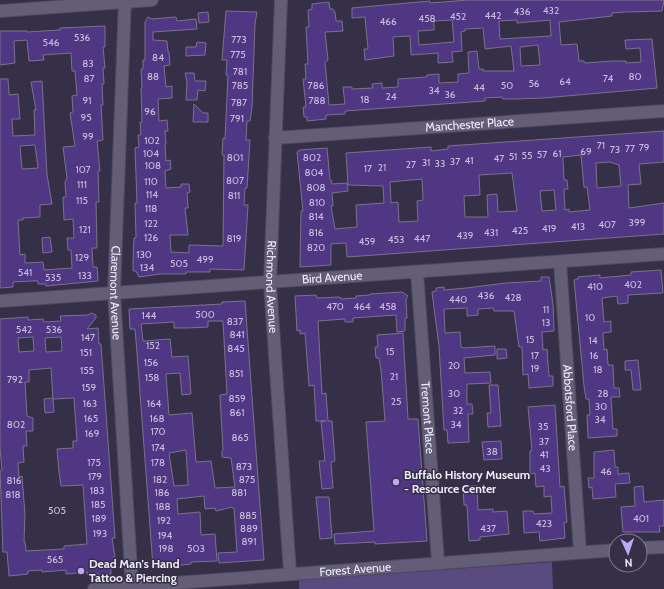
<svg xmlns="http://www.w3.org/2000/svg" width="664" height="589" font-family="Cabin,sans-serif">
<rect width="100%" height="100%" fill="#352f47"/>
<path fill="#594a7f" d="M 552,562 L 553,589 L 299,589 L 299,580 Z"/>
<g fill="#503784" stroke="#79728d" fill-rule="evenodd">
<path d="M 468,0 L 664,0 L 662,11 L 625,12 L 612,13 L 612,16 L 559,22 L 561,45 L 577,44 L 579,61 L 584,61 L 585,63 L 612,61 L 626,61 L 626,63 L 641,62 L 640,48 L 626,49 L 625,40 L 652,39 L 657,88 L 544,98 L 516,99 L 503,99 L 502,97 L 485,98 L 485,101 L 345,111 L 345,114 L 326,115 L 326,119 L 307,121 L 307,117 L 304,117 L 303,107 L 306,107 L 303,79 L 306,79 L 305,64 L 308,64 L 306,27 L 309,27 L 308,10 L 312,9 L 312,4 L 329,2 L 330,9 L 333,9 L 335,12 L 336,21 L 342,21 L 343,31 L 325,32 L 328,60 L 325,62 L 329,105 L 345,104 L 343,87 L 352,87 L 352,89 L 373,88 L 372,84 L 382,83 L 382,88 L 398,87 L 398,79 L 427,77 L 427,75 L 439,74 L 439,83 L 458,82 L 458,74 L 469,73 L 468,52 L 477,51 L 479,69 L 483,69 L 483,71 L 514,71 L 511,46 L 485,49 L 483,28 L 465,29 L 465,31 L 461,32 L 462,51 L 452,52 L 453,62 L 438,63 L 438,53 L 411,55 L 410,36 L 393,37 L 394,56 L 365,60 L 364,49 L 368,49 L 365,17 L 352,18 L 352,8 L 430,1 L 430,3 ZM 452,20 L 454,42 L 419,45 L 418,31 L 434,30 L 434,21 ZM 517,20 L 517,23 L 550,20 L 551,36 L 500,39 L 499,21 ZM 538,45 L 540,65 L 521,66 L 520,47 Z"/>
<path d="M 226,11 L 257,12 L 255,24 L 252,107 L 250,121 L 247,121 L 246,140 L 250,140 L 247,188 L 245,188 L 244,205 L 248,205 L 244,270 L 210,269 L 210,272 L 186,272 L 186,274 L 160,274 L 139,277 L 136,271 L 133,271 L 133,263 L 134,238 L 136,238 L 135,203 L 137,203 L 135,148 L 139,147 L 138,135 L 141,135 L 140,122 L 142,122 L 141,88 L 142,88 L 141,69 L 143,69 L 143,60 L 145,60 L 145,22 L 148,17 L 152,19 L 176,17 L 177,21 L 196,19 L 197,29 L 153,32 L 153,40 L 167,41 L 168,52 L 169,52 L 170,65 L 164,66 L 166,87 L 172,86 L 172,98 L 158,99 L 159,121 L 167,120 L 168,131 L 165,131 L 166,144 L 165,144 L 166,161 L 170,160 L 171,169 L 165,171 L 166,188 L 181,187 L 181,184 L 189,184 L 190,192 L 187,193 L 188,208 L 185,208 L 188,235 L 170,235 L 171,252 L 189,253 L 189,245 L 223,246 L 224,155 L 222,155 L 223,138 L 225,139 L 228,75 L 226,75 L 227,60 L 222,60 Z"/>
<path d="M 208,12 L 209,22 L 199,23 L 198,13 Z"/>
<path d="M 105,26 L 105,47 L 103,47 L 105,68 L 103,68 L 104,84 L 102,84 L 103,105 L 101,105 L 103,140 L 97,141 L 100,171 L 98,171 L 99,202 L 96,202 L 97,248 L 92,248 L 93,267 L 97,267 L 98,281 L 46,286 L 46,284 L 38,284 L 38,281 L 32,281 L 13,282 L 13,287 L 0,288 L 0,79 L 8,79 L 9,95 L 18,94 L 20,119 L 12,119 L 13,136 L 35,135 L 34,110 L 36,110 L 31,82 L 42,81 L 47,175 L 52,204 L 40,205 L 40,217 L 23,218 L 23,220 L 18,220 L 20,255 L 25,254 L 25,263 L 43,262 L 44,270 L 72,268 L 71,250 L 68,250 L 67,238 L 74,238 L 73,219 L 64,220 L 63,197 L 66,197 L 65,182 L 67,178 L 63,147 L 75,146 L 70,113 L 73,112 L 72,96 L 77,95 L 75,71 L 72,71 L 71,53 L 43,55 L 44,60 L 29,61 L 27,40 L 14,41 L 15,63 L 0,65 L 0,31 L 27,31 L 27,32 L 60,30 L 60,28 ZM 35,145 L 38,168 L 22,169 L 20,146 Z"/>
<path d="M 197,42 L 206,43 L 205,55 L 186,56 L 186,47 L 196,47 Z"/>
<path d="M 185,73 L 194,73 L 195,81 L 206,81 L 205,91 L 198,90 L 197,100 L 186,100 L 187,82 Z"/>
<path d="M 194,104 L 203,113 L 208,113 L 208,122 L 193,122 Z"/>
<path d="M 664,131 L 664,162 L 639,164 L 641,184 L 628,185 L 629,208 L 664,203 L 664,234 L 347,257 L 346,243 L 331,244 L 331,265 L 300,267 L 301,211 L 303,211 L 297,152 L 300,150 L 327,148 L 330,180 L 331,180 L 332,184 L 347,183 L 348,191 L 332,193 L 333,206 L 331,206 L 335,229 L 357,227 L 356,205 L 384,203 L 383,186 L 348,185 L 346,153 L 431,147 L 431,151 L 448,149 L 448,146 L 462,145 ZM 581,155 L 584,187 L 587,187 L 590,210 L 569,212 L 569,209 L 565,210 L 564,189 L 568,189 L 567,180 L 564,180 L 563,157 ZM 596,163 L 610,162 L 619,165 L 621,186 L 597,188 ZM 512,173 L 517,211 L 498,212 L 497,194 L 487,195 L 488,217 L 465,217 L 464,196 L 480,195 L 479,175 ZM 422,179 L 423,200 L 417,201 L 418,221 L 399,222 L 398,202 L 391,203 L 390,182 ZM 554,190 L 556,210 L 542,211 L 540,191 Z"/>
<path d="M 50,237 L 52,252 L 43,253 L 42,238 Z"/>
<path d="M 661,270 L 663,293 L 628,295 L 628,303 L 618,304 L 617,296 L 602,298 L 604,322 L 611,321 L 611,332 L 603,333 L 604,350 L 607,349 L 608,365 L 613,365 L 614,388 L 619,388 L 620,397 L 611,397 L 613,429 L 617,429 L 617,436 L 588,438 L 587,415 L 590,415 L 589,399 L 586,399 L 584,386 L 574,280 L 578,279 L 578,277 L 600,275 L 600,278 L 631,275 L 631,272 Z"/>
<path d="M 541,277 L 549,277 L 553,304 L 554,331 L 542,332 L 543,350 L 547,349 L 549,376 L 553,376 L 553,386 L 529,388 L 528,374 L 523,375 L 522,347 L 519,347 L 514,311 L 494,311 L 493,308 L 478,309 L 478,315 L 467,316 L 467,308 L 444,309 L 445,333 L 460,332 L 461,347 L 464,348 L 495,346 L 495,355 L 464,358 L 465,373 L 490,372 L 491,383 L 467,384 L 467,404 L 472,404 L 473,414 L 468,414 L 469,442 L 448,443 L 447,430 L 444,430 L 439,346 L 432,292 L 436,291 L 436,288 L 444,287 L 444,290 L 466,288 L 506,283 L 541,281 Z"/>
<path d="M 402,292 L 408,296 L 406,299 L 407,318 L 405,318 L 405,331 L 397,332 L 396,315 L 353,318 L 353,322 L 345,322 L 345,319 L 318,321 L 322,394 L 326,393 L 328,421 L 332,421 L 335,461 L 331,462 L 333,488 L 322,489 L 319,461 L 325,461 L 321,421 L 326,421 L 316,421 L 314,385 L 309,386 L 305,333 L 300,334 L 300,330 L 297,331 L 295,296 L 316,295 L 317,298 L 340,297 L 341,299 L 356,298 L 356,296 L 370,295 L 370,294 Z"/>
<path d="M 245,301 L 264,560 L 219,563 L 218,553 L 237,552 L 234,509 L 232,507 L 216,511 L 215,508 L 205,509 L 204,496 L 177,499 L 178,514 L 200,512 L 201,535 L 215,534 L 217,561 L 191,562 L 191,564 L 182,565 L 153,567 L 137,353 L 135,329 L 130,329 L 129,309 L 222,304 L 222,302 ZM 208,321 L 223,321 L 227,394 L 220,395 L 223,450 L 222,451 L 222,457 L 231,458 L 235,487 L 215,488 L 211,461 L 196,462 L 192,413 L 169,415 L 166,374 L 180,373 L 182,395 L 191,394 L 188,356 L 172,357 L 170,339 L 143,341 L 141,324 L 174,322 L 174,328 L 187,328 L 208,327 ZM 186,450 L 188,485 L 174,486 L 169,453 Z"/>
<path d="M 91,313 L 96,315 L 96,318 L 87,329 L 98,328 L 99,344 L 101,344 L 115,538 L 112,538 L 116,564 L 111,565 L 111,574 L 98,575 L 97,573 L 87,574 L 87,572 L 66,574 L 66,570 L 42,572 L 42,570 L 28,571 L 28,574 L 9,576 L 7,552 L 3,552 L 1,496 L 0,471 L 2,470 L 0,448 L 0,319 L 28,317 L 28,320 L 43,319 L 44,322 L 61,321 L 60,316 L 88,315 ZM 33,337 L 34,351 L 19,352 L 18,338 ZM 61,337 L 62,351 L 46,352 L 45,338 ZM 51,368 L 53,399 L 74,398 L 77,441 L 73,441 L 73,448 L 57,449 L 59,472 L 61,486 L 83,485 L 87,544 L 64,546 L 64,549 L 26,551 L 25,542 L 24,542 L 25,514 L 22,476 L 19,477 L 18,463 L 24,462 L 23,446 L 27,446 L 26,431 L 33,431 L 33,418 L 27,416 L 25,382 L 29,382 L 29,370 Z"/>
<path d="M 403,333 L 408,419 L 418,419 L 427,541 L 375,544 L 375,542 L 335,544 L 334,534 L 374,531 L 366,422 L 385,421 L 381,370 L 379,358 L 376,358 L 375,347 L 378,347 L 377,335 Z"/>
<path d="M 497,349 L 506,349 L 507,358 L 497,359 Z"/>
<path d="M 638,360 L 641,390 L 633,390 L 631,370 L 625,370 L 625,361 Z"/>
<path d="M 489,385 L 498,385 L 501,426 L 488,427 L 487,413 L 491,413 Z"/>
<path d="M 53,398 L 54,412 L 45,413 L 44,399 Z"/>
<path d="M 555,405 L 560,487 L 564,486 L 567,522 L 564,523 L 565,538 L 540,541 L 539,532 L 524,533 L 523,511 L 533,511 L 534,514 L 552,513 L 551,496 L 544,497 L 544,486 L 536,487 L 535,473 L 530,474 L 530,451 L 532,451 L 528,407 Z"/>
<path d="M 501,441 L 502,459 L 484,460 L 482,442 Z"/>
<path d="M 614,450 L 615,467 L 618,467 L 618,474 L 629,473 L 630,483 L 615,484 L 616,497 L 593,499 L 592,487 L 589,488 L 588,478 L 594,478 L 594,452 Z"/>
<path d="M 463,486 L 477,486 L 478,510 L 493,509 L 493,512 L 507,511 L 509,534 L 480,537 L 480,540 L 469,541 L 467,505 L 464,505 Z"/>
<path d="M 643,486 L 644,502 L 664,500 L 664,526 L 659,526 L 660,532 L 623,532 L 621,507 L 635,506 L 634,487 Z"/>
<path d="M 316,497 L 329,497 L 332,538 L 320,539 Z"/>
</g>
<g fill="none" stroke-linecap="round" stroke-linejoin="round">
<defs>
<g id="minor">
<path id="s1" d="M 125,0 L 114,293 L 132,586"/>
<path id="s2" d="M 281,0 L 270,283 L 290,573"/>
<path d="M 0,11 L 152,0"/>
<path id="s3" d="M 275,138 L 664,111"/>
<path id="s4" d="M 560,262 L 580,552"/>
<path id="s5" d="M 417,272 L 438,562"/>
<path id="s6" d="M 0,301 L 664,254"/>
<path d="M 640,548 L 664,547"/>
<path id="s7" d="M 94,589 L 616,550"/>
</g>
</defs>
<use href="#minor" stroke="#4f4a5e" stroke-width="14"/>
<use href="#minor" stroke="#635d77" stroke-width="12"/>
</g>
<g fill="#bda9f5" stroke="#352f47" stroke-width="1.5">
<circle cx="396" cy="482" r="4"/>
<circle cx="81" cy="571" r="4"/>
</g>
<g text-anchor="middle" stroke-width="3" stroke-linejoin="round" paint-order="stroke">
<g font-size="10" fill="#c7bfdd">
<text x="551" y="14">432</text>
<text x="522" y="15">436</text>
<text x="493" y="19">442</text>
<text x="458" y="20">452</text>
<text x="427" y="22">458</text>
<text x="388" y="25">466</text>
<text x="82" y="41">536</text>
<text x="239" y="43">773</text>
<text x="51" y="46">546</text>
<text x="238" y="58">775</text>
<text x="158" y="61">84</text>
<text x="88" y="67">83</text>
<text x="240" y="75">781</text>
<text x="153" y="80">88</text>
<text x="635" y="80">80</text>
<text x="89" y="82">87</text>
<text x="608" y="82">74</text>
<text x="565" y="85">64</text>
<text x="534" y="87">56</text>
<text x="240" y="89">785</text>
<text x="316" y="89">786</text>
<text x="507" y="89">50</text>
<text x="479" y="91">44</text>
<text x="434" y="94">34</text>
<text x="450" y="98">36</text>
<text x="391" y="100">24</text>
<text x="365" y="103">18</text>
<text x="87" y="104">91</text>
<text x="317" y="104">788</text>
<text x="239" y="106">787</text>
<text x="150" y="115">96</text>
<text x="86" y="121">95</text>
<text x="237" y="122">791</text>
<text x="88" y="140">99</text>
<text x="152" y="144">102</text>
<text x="601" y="149">71</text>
<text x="644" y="151">79</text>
<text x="630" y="152">77</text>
<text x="615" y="153">73</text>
<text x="586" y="155">69</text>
<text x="151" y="157">104</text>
<text x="557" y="157">61</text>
<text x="542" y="158">57</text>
<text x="527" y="159">55</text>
<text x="513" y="160">51</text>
<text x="235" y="161">801</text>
<text x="312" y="161">802</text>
<text x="499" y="162">47</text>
<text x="469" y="164">41</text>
<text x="455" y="165">37</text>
<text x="426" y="166">31</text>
<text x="440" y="167">33</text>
<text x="411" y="168">27</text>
<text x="153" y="169">108</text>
<text x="382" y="171">21</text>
<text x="368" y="172">17</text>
<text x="83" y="173">107</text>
<text x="314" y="176">804</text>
<text x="235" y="184">807</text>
<text x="151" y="185">110</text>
<text x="82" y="188">111</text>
<text x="316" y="191">808</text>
<text x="152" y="198">114</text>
<text x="234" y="199">811</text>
<text x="82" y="204">115</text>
<text x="317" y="206">810</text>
<text x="151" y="212">118</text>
<text x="316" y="220">814</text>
<text x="637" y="226">399</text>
<text x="151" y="227">122</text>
<text x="607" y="228">407</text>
<text x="578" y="230">413</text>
<text x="549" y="232">419</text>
<text x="85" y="233">121</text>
<text x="520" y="234">425</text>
<text x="316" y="236">816</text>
<text x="491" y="236">431</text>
<text x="465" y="239">439</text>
<text x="151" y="241">126</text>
<text x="234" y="242">819</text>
<text x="422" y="242">447</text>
<text x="396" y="243">453</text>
<text x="367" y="245">459</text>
<text x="316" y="251">820</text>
<text x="144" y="258">130</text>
<text x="82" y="261">129</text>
<text x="205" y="263">499</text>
<text x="179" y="267">505</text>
<text x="147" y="271">134</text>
<text x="25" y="276">541</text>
<text x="85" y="279">133</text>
<text x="53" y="281">535</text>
<text x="633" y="288">402</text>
<text x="595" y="290">410</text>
<text x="486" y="299">436</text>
<text x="513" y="301">428</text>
<text x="458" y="303">440</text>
<text x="335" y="310">470</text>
<text x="362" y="310">464</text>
<text x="388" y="310">458</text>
<text x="546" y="313">11</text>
<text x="205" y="318">500</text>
<text x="149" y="319">144</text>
<text x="590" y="321">10</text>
<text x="235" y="325">837</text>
<text x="546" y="326">13</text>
<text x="24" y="333">542</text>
<text x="54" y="333">536</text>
<text x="237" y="338">841</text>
<text x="88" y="341">147</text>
<text x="530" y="343">15</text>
<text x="593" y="344">14</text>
<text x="153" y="349">152</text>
<text x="236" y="352">845</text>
<text x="390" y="355">15</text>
<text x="86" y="356">151</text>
<text x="535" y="359">17</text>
<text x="594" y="359">16</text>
<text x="151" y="366">156</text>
<text x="454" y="369">20</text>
<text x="535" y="372">19</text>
<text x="598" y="373">18</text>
<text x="87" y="374">155</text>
<text x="236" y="377">851</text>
<text x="394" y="380">21</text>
<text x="152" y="381">158</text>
<text x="15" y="383">792</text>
<text x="89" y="391">159</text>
<text x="454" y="397">30</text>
<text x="603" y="397">28</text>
<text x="237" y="402">859</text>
<text x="396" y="405">25</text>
<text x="90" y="407">163</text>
<text x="154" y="407">164</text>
<text x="601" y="410">30</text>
<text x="458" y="414">32</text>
<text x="237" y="416">861</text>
<text x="91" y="422">165</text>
<text x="157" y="422">168</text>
<text x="600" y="423">34</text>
<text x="16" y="428">802</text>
<text x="456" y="428">34</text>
<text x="543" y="430">35</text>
<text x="158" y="435">170</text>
<text x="92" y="437">169</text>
<text x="240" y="441">865</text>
<text x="544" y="445">37</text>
<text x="158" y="451">174</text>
<text x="492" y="455">38</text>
<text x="544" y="458">41</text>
<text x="94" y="466">175</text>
<text x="158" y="466">178</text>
<text x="244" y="470">873</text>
<text x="545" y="472">43</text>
<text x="606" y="475">46</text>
<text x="95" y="480">179</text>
<text x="160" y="483">182</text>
<text x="247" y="483">875</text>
<text x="14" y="484">816</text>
<text x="97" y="494">183</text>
<text x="162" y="496">186</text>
<text x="239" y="496">881</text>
<text x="13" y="498">818</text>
<text x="98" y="508">185</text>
<text x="163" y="510">188</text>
<text x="57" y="514">505</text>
<text x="248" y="519">885</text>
<text x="99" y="522">189</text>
<text x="641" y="522">401</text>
<text x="164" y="524">192</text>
<text x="544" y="527">423</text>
<text x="249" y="532">889</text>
<text x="488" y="532">437</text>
<text x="100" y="537">193</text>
<text x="165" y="539">194</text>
<text x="249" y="545">891</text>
<text x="166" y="552">198</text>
<text x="196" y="552">503</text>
<text x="55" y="563">565</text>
</g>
<g font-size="12" fill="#efecfb" stroke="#352f47">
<text dy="4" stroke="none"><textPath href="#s3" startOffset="195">Manchester Place</textPath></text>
<text dy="4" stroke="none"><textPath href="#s6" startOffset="333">Bird Avenue</textPath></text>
<text dy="4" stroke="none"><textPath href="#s2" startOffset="287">Richmond Avenue</textPath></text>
<text dy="4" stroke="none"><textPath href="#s1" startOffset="293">Claremont Avenue</textPath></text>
<text dy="4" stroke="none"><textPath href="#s4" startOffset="146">Abbotsford Place</textPath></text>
<text dy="4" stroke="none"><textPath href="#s5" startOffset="146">Tremont Place</textPath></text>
<text dy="4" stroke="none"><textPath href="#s7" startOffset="262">Forest Avenue</textPath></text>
</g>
<g font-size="12" font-weight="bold" fill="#efecfb" stroke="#352f47" text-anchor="start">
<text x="404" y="479">Buffalo History Museum<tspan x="404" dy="14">- Resource Center</tspan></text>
<text x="89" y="568">Dead Man's Hand<tspan x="89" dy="14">Tattoo &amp; Piercing</tspan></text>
</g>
</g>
<g transform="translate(628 553) rotate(177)"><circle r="19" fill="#352f47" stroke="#7f7b8f"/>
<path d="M0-3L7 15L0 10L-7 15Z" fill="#bda9f5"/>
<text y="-6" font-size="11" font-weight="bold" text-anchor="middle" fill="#efecfb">N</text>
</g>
</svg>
